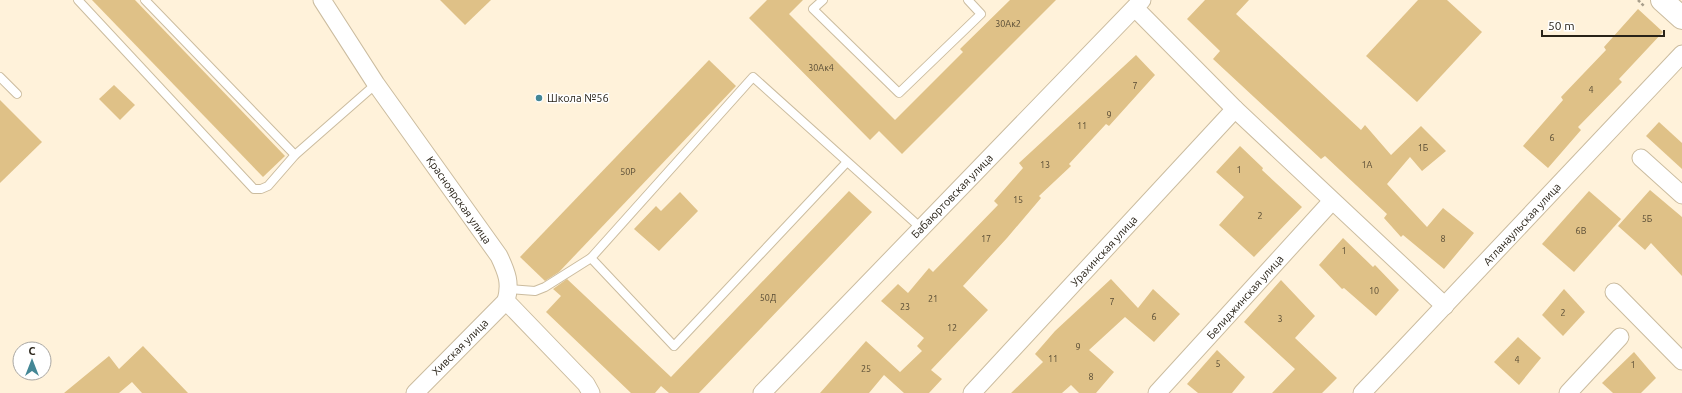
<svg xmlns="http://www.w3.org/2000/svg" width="1682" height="393" font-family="Ubuntu,sans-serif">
<rect width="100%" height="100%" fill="#fff2da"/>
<g fill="#dfc187">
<path d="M 92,0 L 135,0 L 285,156 L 263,177 Z"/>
<path d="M 440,0 L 491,0 L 465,25 Z"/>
<path d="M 767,0 L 803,0 L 789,14 L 895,120 L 963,52 L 960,49 L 1010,0 L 1056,0 L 902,154 L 879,131 L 870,140 L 749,18 Z"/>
<path d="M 1205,0 L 1249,0 L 1236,14 L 1361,130 L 1365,125 L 1391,155 L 1421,126 L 1446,151 L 1422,171 L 1410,157 L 1387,184 L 1427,227 L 1443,208 L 1474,233 L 1444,269 L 1403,235 L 1401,237 L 1384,218 L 1387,214 L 1325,156 L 1321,159 L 1213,59 L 1220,51 L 1187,19 Z"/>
<path d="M 1418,0 L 1447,0 L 1482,32 L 1417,102 L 1366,56 Z"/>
<path d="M 1638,9 L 1663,32 L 1619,79 L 1622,82 L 1578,127 L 1581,130 L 1548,168 L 1523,146 L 1563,100 L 1561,97 L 1606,50 L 1604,47 Z"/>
<path d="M 1136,55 L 1155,75 L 1109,126 L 1106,124 L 1069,164 L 1071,166 L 1039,196 L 1041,198 L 1007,238 L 963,286 L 988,310 L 931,370 L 942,379 L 929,393 L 904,393 L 884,375 L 869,393 L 820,393 L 866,341 L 900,372 L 922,351 L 917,346 L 924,338 L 881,301 L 898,284 L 908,293 L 929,268 L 933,272 L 998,205 L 994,201 L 1023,168 L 1019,163 Z"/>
<path d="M 709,60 L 736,86 L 559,272 L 545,281 L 520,257 Z"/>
<path d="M 114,85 L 135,105 L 120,120 L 99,99 Z"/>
<path d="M 0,100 L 42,142 L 0,183 Z"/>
<path d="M 1659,122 L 1682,143 L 1682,169 L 1646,136 Z"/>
<path d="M 1240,146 L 1263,168 L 1262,170 L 1302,207 L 1254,257 L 1219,225 L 1244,197 L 1216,172 Z"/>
<path d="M 1650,190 L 1682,217 L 1682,276 L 1651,243 L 1645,250 L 1618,226 Z"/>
<path d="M 849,191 L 872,212 L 699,393 L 669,393 L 661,386 L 655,393 L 631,393 L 546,312 L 561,296 L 553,289 L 567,279 L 671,377 Z"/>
<path d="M 1589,191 L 1621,219 L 1574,272 L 1542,244 Z"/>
<path d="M 680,192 L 698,211 L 659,251 L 634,229 L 656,206 L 661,211 Z"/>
<path d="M 1343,238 L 1373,267 L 1375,265 L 1399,290 L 1376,316 L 1344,288 L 1342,289 L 1319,265 Z"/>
<path d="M 1111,279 L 1138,308 L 1153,289 L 1180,314 L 1154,342 L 1125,317 L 1089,350 L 1114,372 L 1096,393 L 1079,393 L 1071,385 L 1062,393 L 1011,393 L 1043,362 L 1035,354 L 1055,331 Z"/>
<path d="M 1281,280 L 1315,316 L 1295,338 L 1337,378 L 1322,393 L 1272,393 L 1295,369 L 1244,322 Z"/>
<path d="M 1564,289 L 1585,312 L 1563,336 L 1542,315 Z"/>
<path d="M 1518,337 L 1541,358 L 1519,385 L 1494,362 Z"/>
<path d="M 143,346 L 188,393 L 142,393 L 132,382 L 119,393 L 64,393 L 109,356 L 119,369 Z"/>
<path d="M 1217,350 L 1245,377 L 1232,393 L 1198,393 L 1187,384 Z"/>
<path d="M 1634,352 L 1656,378 L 1641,393 L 1613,393 L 1602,383 Z"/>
</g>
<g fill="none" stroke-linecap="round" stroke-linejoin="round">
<defs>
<g id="lane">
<path d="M 78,0 L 254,189 L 261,189 L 268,186 L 295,155 L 376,84"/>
<path d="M 145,0 L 295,155"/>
<path d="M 823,0 L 813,9 L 899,93 L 981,14 L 968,0"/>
<path d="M 0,77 L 17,94"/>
<path d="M 847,162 L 674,346 L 591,258 L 753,77 L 921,228"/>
<path d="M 509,289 L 535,291 L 545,287 L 591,258"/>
</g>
<g id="street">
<path d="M 322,0 L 376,84 L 499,256 C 507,273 511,283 506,301 L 586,384 L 591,393"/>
<path d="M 1135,8 L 1235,109 L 1445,306"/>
<path d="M 1641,158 L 1682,195"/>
<path d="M 1614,292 L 1682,361"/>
<path d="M 415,393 L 506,301"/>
<path d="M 762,393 L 1142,0"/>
<path d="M 972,393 L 1235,109"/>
<path d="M 1157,393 L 1332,201"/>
<path d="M 1362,393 L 1682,54"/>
<path d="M 1568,393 L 1620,337"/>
</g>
<path id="secondary" d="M 1662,0 L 1682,18"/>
</defs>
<use href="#lane" stroke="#cbbc9f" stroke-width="10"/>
<use href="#street" stroke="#cbbc9f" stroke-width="19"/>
<use href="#secondary" stroke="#cbbc9f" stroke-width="24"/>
<path stroke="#a89e8b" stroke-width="2.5" stroke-dasharray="3 2" stroke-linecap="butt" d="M 1638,0 L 1644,6"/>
<use href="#lane" stroke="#fff" stroke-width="8"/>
<use href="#street" stroke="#fff" stroke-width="17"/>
<use href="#secondary" stroke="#fff" stroke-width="22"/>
</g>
<circle fill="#448796" stroke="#fff" stroke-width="1.5" cx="539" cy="98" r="4"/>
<g text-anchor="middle" stroke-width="3" stroke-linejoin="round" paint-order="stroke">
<g font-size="9" fill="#564a34">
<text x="1008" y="27">30Ак2</text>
<text x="821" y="71">30Ак4</text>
<text x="1135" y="89">7</text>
<text x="1591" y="93">4</text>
<text x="1109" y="118">9</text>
<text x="1082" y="129">11</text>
<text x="1552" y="141">6</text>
<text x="1423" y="151">1Б</text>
<text x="1045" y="168">13</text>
<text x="1367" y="168">1А</text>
<text x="1239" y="173">1</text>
<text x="628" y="175">50Р</text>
<text x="1018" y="203">15</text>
<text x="1260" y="219">2</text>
<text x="1647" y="222">5Б</text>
<text x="1581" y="234">6В</text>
<text x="986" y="242">17</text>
<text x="1443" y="242">8</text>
<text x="1344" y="254">1</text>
<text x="1374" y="294">10</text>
<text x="768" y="301">50Д</text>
<text x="933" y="302">21</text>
<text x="1112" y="305">7</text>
<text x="905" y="310">23</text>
<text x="1563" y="316">2</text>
<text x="1154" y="320">6</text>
<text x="1280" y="322">3</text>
<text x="952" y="331">12</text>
<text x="1078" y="350">9</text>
<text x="1053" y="362">11</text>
<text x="1517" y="363">4</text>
<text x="1218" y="367">5</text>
<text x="1633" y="368">1</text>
<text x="866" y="372">25</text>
<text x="1091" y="380">8</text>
</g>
<g font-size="11" fill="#292318" stroke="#fff" text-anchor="start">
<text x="547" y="102">Школа №56</text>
</g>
<g font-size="11" fill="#292318" stroke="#fff">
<text transform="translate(952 196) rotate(-46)" y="4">Бабаюртовская улица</text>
<text transform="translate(459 200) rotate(55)" y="4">Красноярская улица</text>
<text transform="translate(1522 224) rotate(-47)" y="4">Атланаульская улица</text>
<text transform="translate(1104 251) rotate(-47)" y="4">Урахинская улица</text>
<text transform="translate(1245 297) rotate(-48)" y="4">Белиджинская улица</text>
<text transform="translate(460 347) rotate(-45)" y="4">Хивская улица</text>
</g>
</g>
<g transform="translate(32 361)"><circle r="19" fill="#ffffff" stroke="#a9a7a3"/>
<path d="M0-3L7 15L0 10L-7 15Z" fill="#448796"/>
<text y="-6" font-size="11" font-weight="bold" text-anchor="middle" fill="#292318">С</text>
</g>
<path d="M1542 30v6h122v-6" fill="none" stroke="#292318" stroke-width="2"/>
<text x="1548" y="30" font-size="12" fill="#292318" stroke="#ffffff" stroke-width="3" paint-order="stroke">50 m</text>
</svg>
